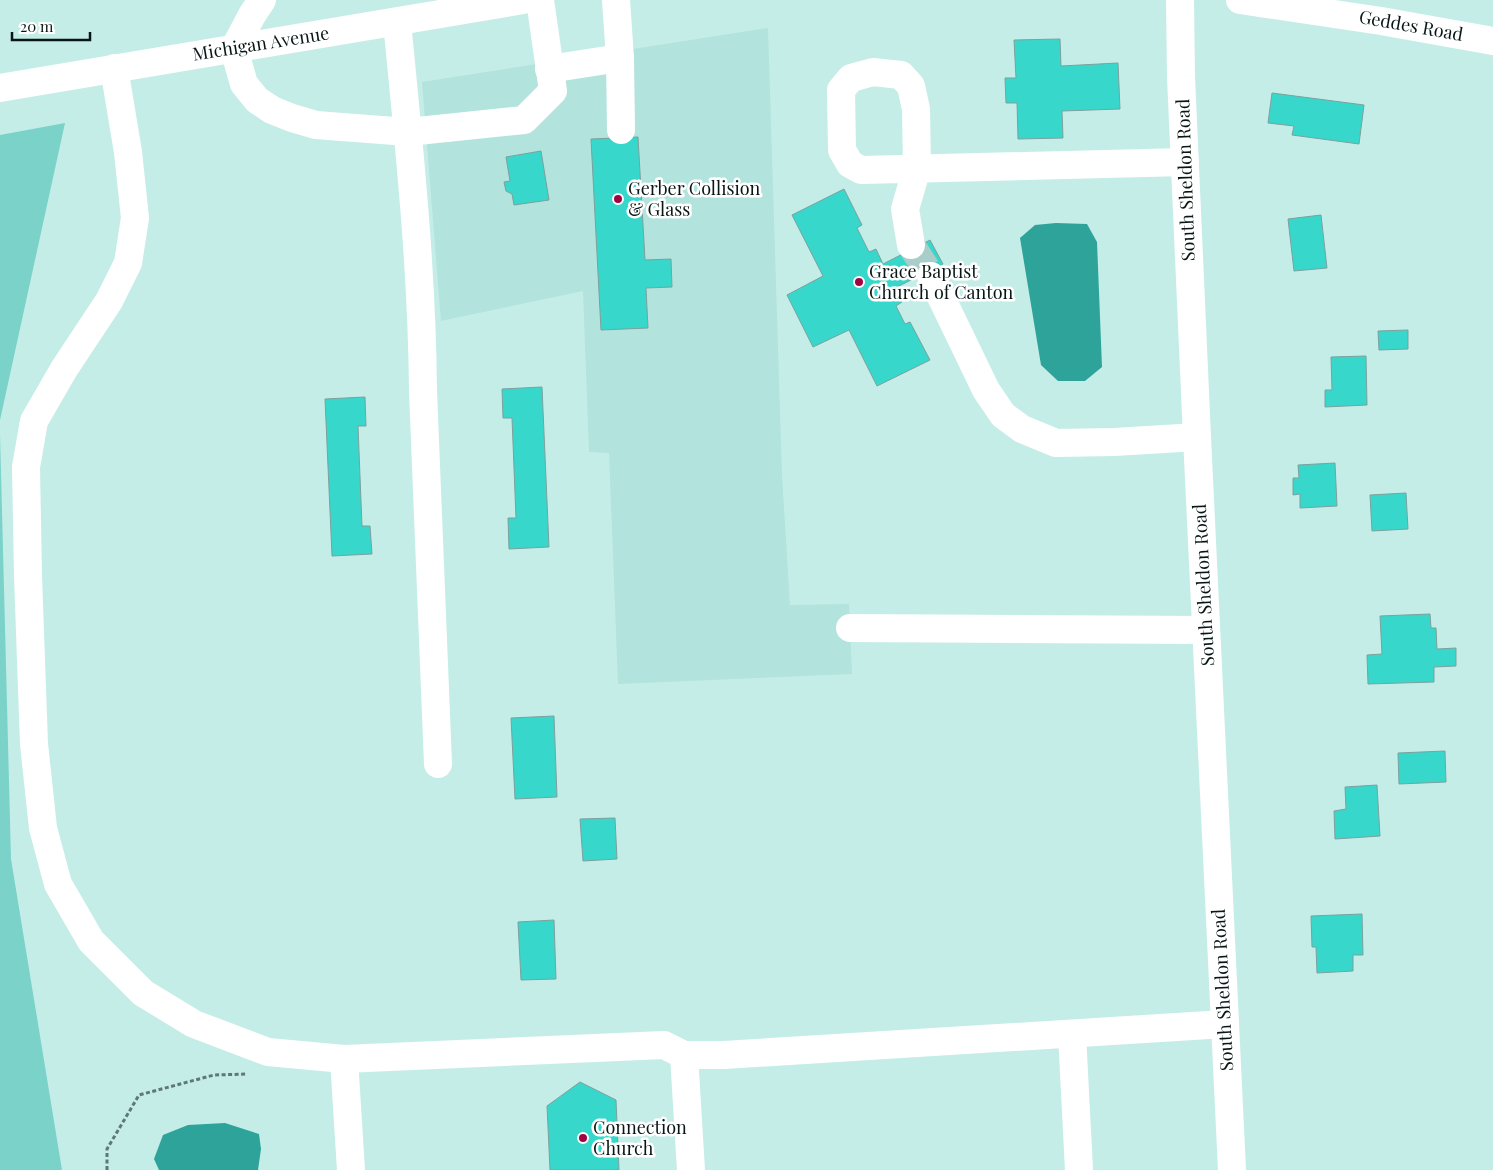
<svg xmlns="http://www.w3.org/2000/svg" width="1493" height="1170" font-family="'Playfair Display',serif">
<rect width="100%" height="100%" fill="#c5ede8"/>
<path fill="#b2e3dd" d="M 768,28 L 782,475 L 790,605 L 849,604 L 852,674 L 618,684 L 609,453 L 589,452 L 583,291 L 441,321 L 422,82 Z"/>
<g fill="#7ad2c9">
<path d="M 65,123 L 0,420 L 0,135 Z"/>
<path d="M 0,434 L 11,859 L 62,1170 L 0,1170 Z"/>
</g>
<g fill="#2da39a">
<path d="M 1056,223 L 1087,224 L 1097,242 L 1102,367 L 1085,381 L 1058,381 L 1041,365 L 1020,238 L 1035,225 Z"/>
<path d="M 225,1123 L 259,1134 L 261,1149 L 258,1170 L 159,1170 L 154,1159 L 163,1135 L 188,1125 Z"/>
</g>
<g fill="#37d7cb" stroke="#7ca19d">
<path d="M 1060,39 L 1061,66 L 1118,63 L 1120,109 L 1062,111 L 1063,138 L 1018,139 L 1017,103 L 1006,103 L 1005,78 L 1016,78 L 1014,40 Z"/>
<path d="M 1272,93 L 1364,105 L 1359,144 L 1292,135 L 1294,126 L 1268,123 Z"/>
<path d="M 638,137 L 645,260 L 671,259 L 672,287 L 646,288 L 648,328 L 601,330 L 591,139 Z"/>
<path d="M 541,151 L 549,200 L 514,205 L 512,194 L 506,191 L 504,182 L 510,181 L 506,157 Z"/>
<path d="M 844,189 L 862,225 L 857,228 L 869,252 L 876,249 L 883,264 L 930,240 L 943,264 L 895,288 L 902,302 L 896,306 L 905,324 L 910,322 L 930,360 L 877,386 L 849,330 L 813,347 L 787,295 L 823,276 L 792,215 Z"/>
<path d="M 1321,215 L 1327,268 L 1294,271 L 1288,219 Z"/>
<path d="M 1408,330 L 1408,349 L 1379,350 L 1378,331 Z"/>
<path d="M 1366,356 L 1367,405 L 1325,407 L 1325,390 L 1332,390 L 1331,357 Z"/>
<path d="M 542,387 L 549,547 L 509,549 L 508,518 L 516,518 L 512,418 L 503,418 L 502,389 Z"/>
<path d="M 365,397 L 366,426 L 358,426 L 362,526 L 370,526 L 372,554 L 332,556 L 325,399 Z"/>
<path d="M 1335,463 L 1337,506 L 1300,508 L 1300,494 L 1293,495 L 1293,478 L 1299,478 L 1298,465 Z"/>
<path d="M 1406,493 L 1408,529 L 1372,531 L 1370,495 Z"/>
<path d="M 1430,614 L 1431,628 L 1436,628 L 1437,649 L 1456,648 L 1456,666 L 1434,667 L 1434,682 L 1368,684 L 1367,655 L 1382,654 L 1380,616 Z"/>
<path d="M 554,716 L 557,797 L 515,799 L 511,718 Z"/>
<path d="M 1445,751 L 1446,782 L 1399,784 L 1398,753 Z"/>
<path d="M 1377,785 L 1380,836 L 1335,839 L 1334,811 L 1346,809 L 1345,787 Z"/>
<path d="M 615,818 L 617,859 L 583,861 L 580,819 Z"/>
<path d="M 1362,914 L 1363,955 L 1353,955 L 1353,971 L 1317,973 L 1316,947 L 1312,947 L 1311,916 Z"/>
<path d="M 554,920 L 556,979 L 521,980 L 518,922 Z"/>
<path d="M 580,1082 L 616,1100 L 619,1170 L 550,1170 L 547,1106 Z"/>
</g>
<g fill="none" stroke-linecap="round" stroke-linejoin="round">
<path stroke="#a9cdc8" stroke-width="28" stroke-dasharray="28 14" stroke-linecap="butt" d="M 911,245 L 931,276"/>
<path stroke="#5e7875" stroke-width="3" stroke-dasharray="4 2.5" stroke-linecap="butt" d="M 107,1170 L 107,1149 L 139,1095 L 214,1075 L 247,1074"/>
<g stroke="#fff" stroke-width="28">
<path d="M 616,0 L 620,58 L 621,130"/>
<path d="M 1180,0 L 1181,77 L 1197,437 L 1232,1170"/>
<path d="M 397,22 C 409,145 422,268 423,391 L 438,764"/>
<path d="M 234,49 L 244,84 L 257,100 L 272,110 L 292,118 L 316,125 L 408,132 L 524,120 L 553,91 L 540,0"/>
<path d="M 114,68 L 128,152 L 135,218 L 128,263 L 109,301 L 64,369 L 34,421 L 26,467 L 28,576 L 34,744 L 43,828 L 58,884 L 91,941 L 143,993 L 194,1024 L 268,1052 L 344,1059 L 664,1045 L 684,1055 L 724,1055 L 1225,1024"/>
<path d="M 549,69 L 620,58"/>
<path d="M 911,245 L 905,209 L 917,168 L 916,109 L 911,86 L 901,75 L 873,72 L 851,78 L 841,90 L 842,150 L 850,164 L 861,170 L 1185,162"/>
<path d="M 931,276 L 986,390 L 1003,415 L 1022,429 L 1056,443 L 1114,442 L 1197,437"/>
<path d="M 850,628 L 1206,630"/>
<path d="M 1072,1034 L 1079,1170"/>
<path d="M 684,1055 L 691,1170"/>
<path d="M 344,1059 L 351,1170"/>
</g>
<g stroke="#fff" stroke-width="28">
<path d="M 1240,0 L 1381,21 L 1493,41"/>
<path d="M 234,49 L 252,15 L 262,0"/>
<path d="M 0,88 L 523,0"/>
</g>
</g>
<g fill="#a00344" stroke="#fff" stroke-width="2">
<circle cx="618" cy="199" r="5"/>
<circle cx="859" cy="282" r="5"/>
<circle cx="583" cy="1138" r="5"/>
</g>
<g text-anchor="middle" stroke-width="5" stroke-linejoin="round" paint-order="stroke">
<g font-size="18" fill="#081715" stroke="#fff">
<text transform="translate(1411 26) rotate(10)" y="6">Geddes Road</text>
<text transform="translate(261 44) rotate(-9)" y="6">Michigan Avenue</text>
<text transform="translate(1186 180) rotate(-92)" y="6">South Sheldon Road</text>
<text transform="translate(1204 585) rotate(-93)" y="6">South Sheldon Road</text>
<text transform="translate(1223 990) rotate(-93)" y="6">South Sheldon Road</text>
</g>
<g font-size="18" fill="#081715" stroke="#fff" text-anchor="start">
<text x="628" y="195">Gerber Collision<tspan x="628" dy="21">&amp; Glass</tspan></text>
<text x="869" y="278">Grace Baptist<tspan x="869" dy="21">Church of Canton</tspan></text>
<text x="593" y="1134">Connection<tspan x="593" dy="21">Church</tspan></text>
</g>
</g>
<path d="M12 32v8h78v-8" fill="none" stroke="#081715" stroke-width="2.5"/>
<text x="20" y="32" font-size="15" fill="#081715" stroke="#ffffff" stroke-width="4" paint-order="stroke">20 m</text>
</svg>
